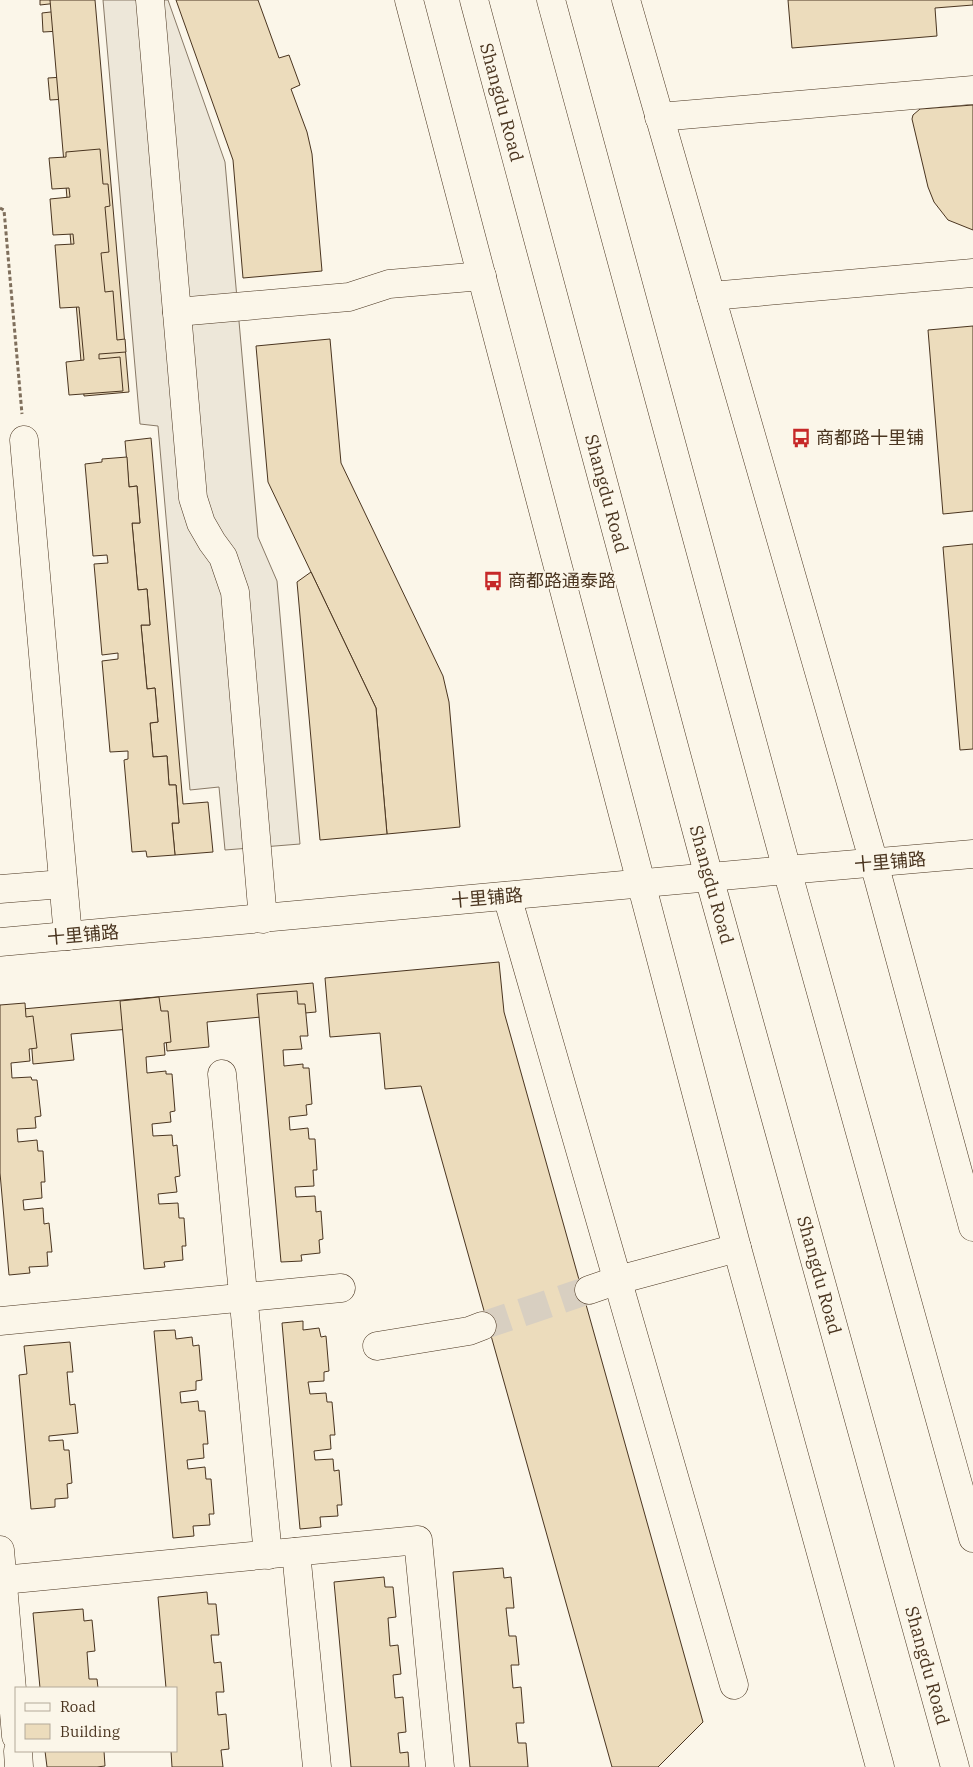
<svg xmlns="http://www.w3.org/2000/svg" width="973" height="1767" font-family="'IBM Plex Serif','Noto Sans SC',serif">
<rect width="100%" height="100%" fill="#fbf6e9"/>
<path fill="#ede7d9" stroke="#887966" d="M 103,0 L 168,0 L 225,162 L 258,537 L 277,581 L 300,844 L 225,850 L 219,787 L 190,790 L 158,426 L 140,424 Z"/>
<g fill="#ecdcbc" stroke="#4a3520">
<path d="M 40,0 L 85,0 L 87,21 L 79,21 L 80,37 L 95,35 L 98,69 L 83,71 L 85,86 L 90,85 L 92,101 L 67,103 L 66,99 L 50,100 L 48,78 L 64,77 L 60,31 L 43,32 L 42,13 L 59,11 L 58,3 L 40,5 Z"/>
<path d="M 50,0 L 95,0 L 129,392 L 84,396 Z"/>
<path d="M 176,0 L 258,0 L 279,58 L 289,55 L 300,85 L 291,89 L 307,132 L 312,154 L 322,271 L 243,278 L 233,160 Z"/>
<path d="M 788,0 L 973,0 L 973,5 L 935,8 L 937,36 L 792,48 Z"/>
<path d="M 973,105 L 973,230 L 948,220 L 934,202 L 928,187 L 912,119 L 913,115 L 920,109 Z"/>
<path d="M 100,149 L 103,184 L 108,184 L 110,206 L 105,207 L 109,252 L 101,253 L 105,292 L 113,291 L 117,340 L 125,339 L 126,352 L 99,354 L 99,359 L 120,357 L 123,391 L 69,395 L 66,362 L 84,360 L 79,307 L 60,308 L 55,245 L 74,244 L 73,234 L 53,235 L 50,199 L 70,197 L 69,188 L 52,189 L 49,158 L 66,157 L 66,152 Z"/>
<path d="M 973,326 L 973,511 L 943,514 L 928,330 Z"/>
<path d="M 330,339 L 341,463 L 443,676 L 449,702 L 460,827 L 387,834 L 376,708 L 268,482 L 256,346 Z"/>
<path d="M 151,438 L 183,804 L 208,802 L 213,852 L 175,855 L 172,823 L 179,823 L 176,785 L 169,785 L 167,756 L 153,757 L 150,723 L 158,722 L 155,688 L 147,689 L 141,625 L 150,625 L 147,589 L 138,590 L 132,523 L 140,523 L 137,486 L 129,487 L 125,441 Z"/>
<path d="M 127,457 L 129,487 L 137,486 L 140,523 L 132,523 L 138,590 L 147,589 L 150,625 L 141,625 L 147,689 L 155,688 L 158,722 L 150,723 L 153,757 L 167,756 L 169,785 L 176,785 L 179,823 L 172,823 L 175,855 L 147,857 L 146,851 L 132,852 L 124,760 L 128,759 L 128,751 L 110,752 L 102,661 L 118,659 L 118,653 L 102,655 L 94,564 L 108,563 L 107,555 L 93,556 L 85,464 L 102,462 L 102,459 Z"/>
<path d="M 973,544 L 973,749 L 960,750 L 943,547 Z"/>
<path d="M 311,572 L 376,708 L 387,834 L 320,840 L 297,582 Z"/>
<path d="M 499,962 L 504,1012 L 703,1722 L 658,1767 L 612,1767 L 421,1086 L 385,1089 L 380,1033 L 330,1037 L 325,978 Z"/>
<path d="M 313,983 L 316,1012 L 207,1022 L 209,1047 L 167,1051 L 165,1026 L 71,1034 L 74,1060 L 33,1064 L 31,1038 L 0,1041 L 0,1011 Z"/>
<path d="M 297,991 L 298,1004 L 305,1004 L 308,1036 L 300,1036 L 302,1049 L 283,1050 L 284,1066 L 303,1064 L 303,1068 L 309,1068 L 312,1104 L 306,1105 L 307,1115 L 289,1117 L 290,1130 L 308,1128 L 309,1139 L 315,1139 L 317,1170 L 313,1170 L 314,1186 L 295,1187 L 296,1197 L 315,1196 L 316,1212 L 321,1211 L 323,1239 L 319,1240 L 320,1253 L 301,1255 L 302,1261 L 281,1262 L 257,994 Z"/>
<path d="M 159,997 L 161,1011 L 168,1011 L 171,1042 L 164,1043 L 165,1055 L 146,1057 L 147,1073 L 166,1071 L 166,1074 L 172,1074 L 175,1111 L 170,1112 L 171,1122 L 152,1124 L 153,1136 L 172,1135 L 173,1146 L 177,1145 L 180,1176 L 175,1177 L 177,1192 L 158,1194 L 159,1204 L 178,1203 L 179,1218 L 184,1218 L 186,1246 L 182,1246 L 183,1260 L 164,1262 L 165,1267 L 144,1269 L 120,1001 Z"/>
<path d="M 25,1003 L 26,1017 L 33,1016 L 37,1048 L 29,1049 L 30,1061 L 11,1063 L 12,1078 L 31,1077 L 32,1080 L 37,1080 L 41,1116 L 35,1117 L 36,1128 L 17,1129 L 18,1142 L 37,1140 L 38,1151 L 43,1151 L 45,1182 L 41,1182 L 42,1198 L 23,1200 L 24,1210 L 43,1208 L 44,1224 L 49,1223 L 52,1252 L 47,1252 L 48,1266 L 29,1267 L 30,1273 L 9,1275 L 0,1173 L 0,1005 Z"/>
<path d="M 303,1321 L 303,1330 L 319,1328 L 321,1337 L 326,1336 L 329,1371 L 324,1372 L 324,1381 L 308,1382 L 310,1394 L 326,1393 L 327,1402 L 332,1402 L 335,1435 L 330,1435 L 331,1449 L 314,1451 L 315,1460 L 333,1459 L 334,1471 L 339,1470 L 342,1505 L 337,1505 L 338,1516 L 320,1517 L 321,1527 L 300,1529 L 282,1323 Z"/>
<path d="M 175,1330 L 176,1339 L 192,1337 L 193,1346 L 199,1345 L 202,1380 L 196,1381 L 196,1390 L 180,1392 L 181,1403 L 198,1401 L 199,1411 L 205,1411 L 208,1444 L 203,1444 L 204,1458 L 187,1460 L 188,1469 L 205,1467 L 206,1479 L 211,1479 L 214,1514 L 209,1514 L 210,1525 L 193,1526 L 194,1536 L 173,1538 L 154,1331 Z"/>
<path d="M 70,1342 L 73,1372 L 67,1372 L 70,1405 L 75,1404 L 78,1433 L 49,1436 L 49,1441 L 63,1440 L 64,1450 L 69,1450 L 72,1483 L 67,1484 L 68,1498 L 55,1499 L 55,1507 L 31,1509 L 19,1375 L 27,1374 L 24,1346 Z"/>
<path d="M 503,1568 L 504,1578 L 511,1577 L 514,1608 L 506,1608 L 509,1636 L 516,1636 L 519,1665 L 511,1665 L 513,1688 L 521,1687 L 524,1723 L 516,1723 L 518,1743 L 526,1743 L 528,1767 L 470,1767 L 453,1572 Z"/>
<path d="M 384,1577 L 385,1587 L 393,1587 L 396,1617 L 388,1618 L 390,1646 L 398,1645 L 401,1674 L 393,1675 L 395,1698 L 403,1697 L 406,1732 L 398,1733 L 400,1753 L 408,1752 L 409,1767 L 351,1767 L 334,1582 Z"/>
<path d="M 207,1592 L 208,1604 L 216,1604 L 219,1635 L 211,1635 L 214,1663 L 221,1662 L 224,1692 L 216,1692 L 218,1715 L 226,1714 L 229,1749 L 221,1750 L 223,1767 L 172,1767 L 171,1751 L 176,1751 L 176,1688 L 166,1688 L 158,1597 Z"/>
<path d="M 83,1609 L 84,1621 L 92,1620 L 95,1651 L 87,1652 L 89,1679 L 97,1679 L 98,1688 L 40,1688 L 33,1613 Z"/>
<path d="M 45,1751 L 104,1751 L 105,1766 L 97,1767 L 47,1767 Z"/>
</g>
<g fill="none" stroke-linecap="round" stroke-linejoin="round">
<path stroke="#d8cfc1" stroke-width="28" stroke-dasharray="28 14" stroke-linecap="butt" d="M 482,1326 L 589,1290"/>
<defs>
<g id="minor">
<path d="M 150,0 L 193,498 L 201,523 L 212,542 L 223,557 L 235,592 L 263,919"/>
<path d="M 409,0 L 737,1248 L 880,1767"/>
<path d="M 626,0 L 874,863 L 973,1227"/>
<path d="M 659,117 L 973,90"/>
<path d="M 711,296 L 973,273"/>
<path d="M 177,312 L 349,297 L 389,284 L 482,276"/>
<path d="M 24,440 L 68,936"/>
<path d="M 0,889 L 63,884"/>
<path d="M 507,896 L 734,1685"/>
<path d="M 0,942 L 787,870 L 973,854"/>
<path d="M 222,1074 L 268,1555"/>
<path d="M 589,1290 L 618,1280 L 737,1248"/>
<path d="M 0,1321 L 341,1288"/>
<path d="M 377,1346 L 469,1331 L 482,1326"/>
<path d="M 0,1550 L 16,1736"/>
<path d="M 296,1552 L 317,1767"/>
<path d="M 3,1580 L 418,1540 L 440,1767"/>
<path d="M 18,1751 L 19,1767"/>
</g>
<g id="major">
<path id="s1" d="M 474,0 L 709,877 L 955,1767"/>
<path d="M 551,0 L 787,870 L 973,1538"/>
</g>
</defs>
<use href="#minor" stroke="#4a3520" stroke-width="29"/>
<use href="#major" stroke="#4a3520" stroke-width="29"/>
<path stroke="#7f6f5c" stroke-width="3" stroke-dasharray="4 2.5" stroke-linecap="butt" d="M 0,208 L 4,210 L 22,414"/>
<use href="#minor" stroke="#fbf6e9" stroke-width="28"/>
<use href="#major" stroke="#fbf6e9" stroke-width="28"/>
</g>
<defs>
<symbol id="bus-bare" viewBox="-9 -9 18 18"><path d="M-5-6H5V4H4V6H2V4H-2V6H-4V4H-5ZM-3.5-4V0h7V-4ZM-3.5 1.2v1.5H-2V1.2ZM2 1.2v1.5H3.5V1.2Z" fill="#c62828" stroke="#fbf6e9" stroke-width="2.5" paint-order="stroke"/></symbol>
</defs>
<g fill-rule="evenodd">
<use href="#bus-bare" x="787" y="424" width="28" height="28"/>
<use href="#bus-bare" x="479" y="567" width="28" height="28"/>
</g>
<g text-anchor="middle" stroke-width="4" stroke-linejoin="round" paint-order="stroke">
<g font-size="18" fill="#4a3520" stroke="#fbf6e9">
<text dy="6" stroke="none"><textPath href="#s1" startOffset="106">Shangdu Road</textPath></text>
<text dy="6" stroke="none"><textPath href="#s1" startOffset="511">Shangdu Road</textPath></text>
<text transform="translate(890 862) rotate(-5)" y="6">十里铺路</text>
<text dy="6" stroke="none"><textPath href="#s1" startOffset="916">Shangdu Road</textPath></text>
<text transform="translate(487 898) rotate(-5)" y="6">十里铺路</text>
<text transform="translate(83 935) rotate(-5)" y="6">十里铺路</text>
<text dy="6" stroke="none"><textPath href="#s1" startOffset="1321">Shangdu Road</textPath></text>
<text dy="6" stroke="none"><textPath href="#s1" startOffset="1726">Shangdu Road</textPath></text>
</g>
<g font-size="18" fill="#4a3520" stroke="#fbf6e9" text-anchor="start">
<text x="816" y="444">商都路十里铺</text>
<text x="508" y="587">商都路通泰路</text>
</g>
</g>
<rect x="15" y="1687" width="162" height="65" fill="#fbf6e9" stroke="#b4a999"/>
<rect x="25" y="1703" width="25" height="8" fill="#fbf6e9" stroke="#b4a999"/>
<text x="60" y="1712" font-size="15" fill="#4a3520">Road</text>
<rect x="25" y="1724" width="25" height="15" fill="#ecdcbc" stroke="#b4a999"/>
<text x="60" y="1737" font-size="15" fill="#4a3520">Building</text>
</svg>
